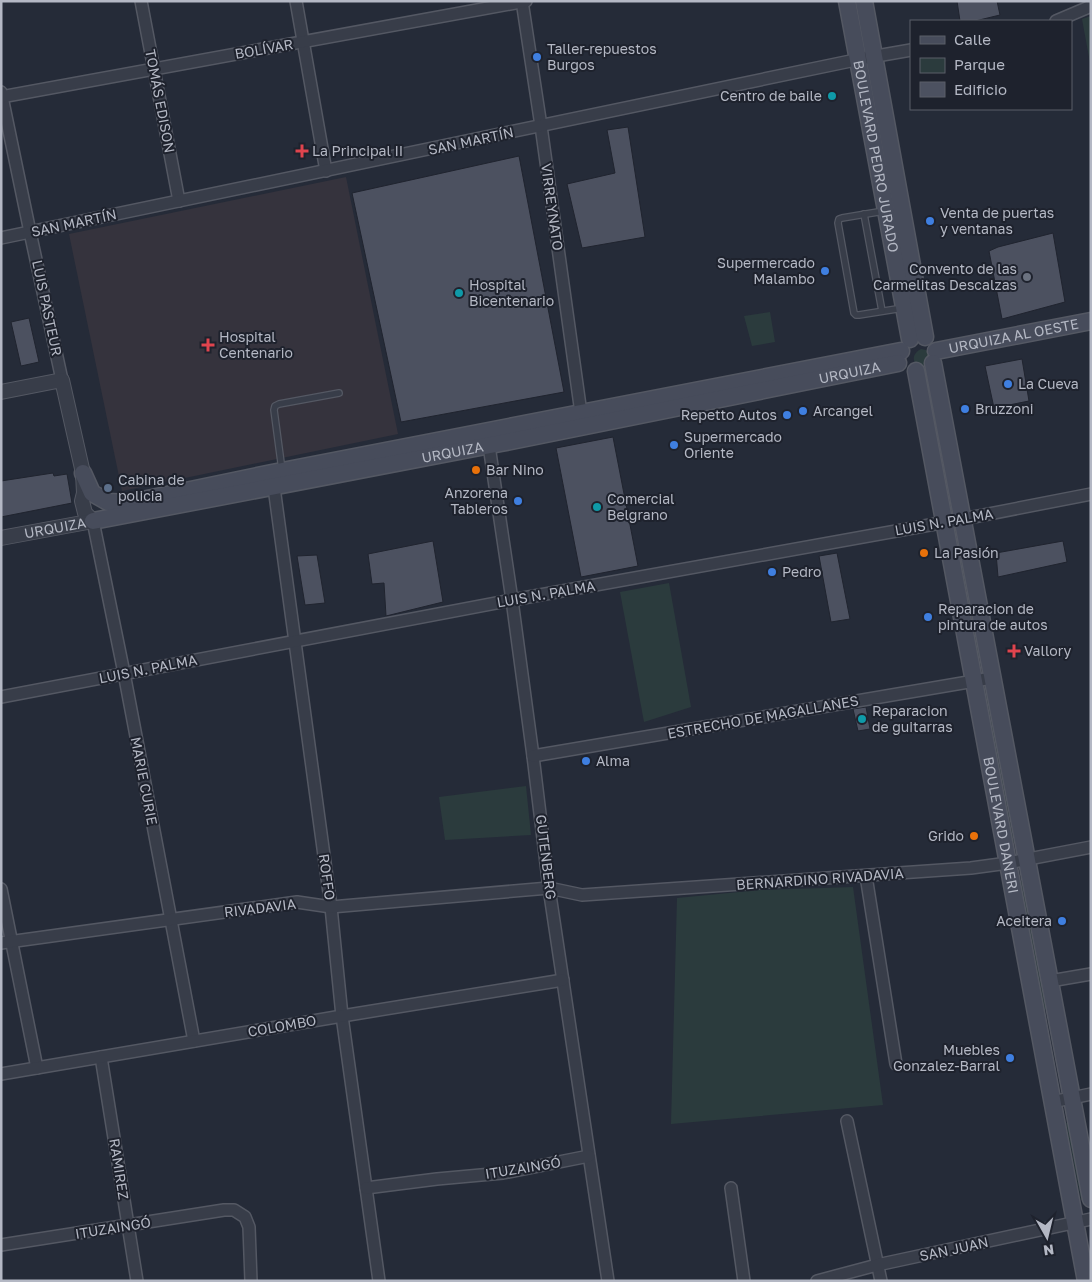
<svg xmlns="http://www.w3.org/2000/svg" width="1092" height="1282" font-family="'Golos Text',sans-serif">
<rect width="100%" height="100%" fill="#252b38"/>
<path fill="#35333d" d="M 346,177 L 398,434 L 122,491 L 69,234 Z"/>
<g fill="#2b3b3d">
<path d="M 1091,16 L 1091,68 L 1082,19 Z"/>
<path d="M 770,312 L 775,342 L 752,346 L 744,316 Z"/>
<path d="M 921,349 L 926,350 L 930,353 L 927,366 C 914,368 908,356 921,349 Z"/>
<path d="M 959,537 L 981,656 L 978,656 L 955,538 Z"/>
<path d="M 669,583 L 691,707 L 644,722 L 620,592 Z"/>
<path d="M 987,694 L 1014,842 L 1011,843 L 984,695 Z"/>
<path d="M 526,786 L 531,835 L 445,840 L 439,797 Z"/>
<path d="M 1023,881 L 1047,1009 L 1043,1010 L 1020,882 Z"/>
<path d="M 853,887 L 883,1105 L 671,1124 L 677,898 L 760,890 Z"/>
<path d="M 1066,1123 L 1070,1123 L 1085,1200 L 1081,1200 Z"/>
</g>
<g fill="#4c5160" stroke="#20242f">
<path d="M 957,1 L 997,1 L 1000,15 L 975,21 L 960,21 Z"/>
<path d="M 628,127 L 645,237 L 582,248 L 567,184 L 615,173 L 607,130 Z"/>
<path d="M 519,156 L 564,392 L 401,422 L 352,193 Z"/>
<path d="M 1053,233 L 1065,302 L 1002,319 L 989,251 L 998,247 Z"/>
<path d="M 29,318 L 39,362 L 21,366 L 11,322 Z"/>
<path d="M 1022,359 L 1029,401 L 994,408 L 985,366 Z"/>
<path d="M 613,437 L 638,566 L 581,577 L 556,448 Z"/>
<path d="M 53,473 L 54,476 L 67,474 L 72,503 L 1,517 L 1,481 Z"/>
<path d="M 433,541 L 443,602 L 386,616 L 384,583 L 372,584 L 368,554 Z"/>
<path d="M 1063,541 L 1067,562 L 998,577 L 996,553 Z"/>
<path d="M 837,553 L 850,619 L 831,622 L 819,556 Z"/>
<path d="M 317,555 L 325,603 L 305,605 L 297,556 Z"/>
<path d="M 866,707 L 870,729 L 858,731 L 853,709 Z"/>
</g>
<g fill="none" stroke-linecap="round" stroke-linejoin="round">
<defs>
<g id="service">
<path d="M 884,211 L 842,218 L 839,219 L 838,223 L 854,313 L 856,315 L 859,315 L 903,308"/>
<path d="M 864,214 L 882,311"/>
<path d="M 282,470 L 274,410 L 275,406 L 279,404 L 339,393"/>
</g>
<g id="minor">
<path d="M 141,1 L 179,201"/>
<path d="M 296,1 L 326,171"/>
<path d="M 522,1 L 541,126 L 581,413"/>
<path d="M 1056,21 L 1089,7 L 1091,4"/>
<path d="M 1,92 L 30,232 L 62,380"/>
<path d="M 1,97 L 526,1"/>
<path d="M 1,238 L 865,58 L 911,50"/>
<path d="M 488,439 L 512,600 L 533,756 L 549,888 L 608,1281"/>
<path d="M 273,480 L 331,907 L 342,1016 L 379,1281"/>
<path d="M 93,521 L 124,673 L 194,1041"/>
<path d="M 1,697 L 512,600 L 963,519 L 1091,494"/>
<path d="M 533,756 L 992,678"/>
<path d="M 866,876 L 896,1064"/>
<path d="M 1,889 L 37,1068"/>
<path d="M 1,943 L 297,902 L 331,907 L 549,888 L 582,895 L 971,868 L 1008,863 L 1091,847"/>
<path d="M 1050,981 L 1091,974"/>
<path d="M 101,1057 L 137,1281"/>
<path d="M 1,1074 L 342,1016 L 563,980"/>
<path d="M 1052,1102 L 1091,1094"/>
<path d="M 847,1121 L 881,1281"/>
<path d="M 366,1188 L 437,1179 L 503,1173 L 589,1156"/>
<path d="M 731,1188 L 744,1281"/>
<path d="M 1,1245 L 224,1210 L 234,1210 L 245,1217 L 249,1227 L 251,1281"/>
<path d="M 817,1281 L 877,1265 L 1091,1219"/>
</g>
<g id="tertiary">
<path d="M 1,392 L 62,380 L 83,473 L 84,493 L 82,501 L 85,513 L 93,521"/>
<path id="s1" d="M 1,538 L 93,521"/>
</g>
<g id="secondary">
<path id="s2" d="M 847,1 L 910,339"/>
<path d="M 864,1 L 925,337"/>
<path id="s3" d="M 936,351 L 1091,321"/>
<path d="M 933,363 L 1091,1199"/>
<path id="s4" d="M 916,371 L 1086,1281"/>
<path d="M 83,473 L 92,493 L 108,502 L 128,503 L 272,473 L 901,351"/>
<path id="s5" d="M 93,521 L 501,443 L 898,363"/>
</g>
</defs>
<use href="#service" stroke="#545863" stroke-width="8"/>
<use href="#minor" stroke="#545863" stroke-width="14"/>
<use href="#tertiary" stroke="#545863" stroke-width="16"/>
<use href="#secondary" stroke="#545863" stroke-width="19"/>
<use href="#service" stroke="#383d49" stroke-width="5.5"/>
<use href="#minor" stroke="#383d49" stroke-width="11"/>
<use href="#tertiary" stroke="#383d49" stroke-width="14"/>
<use href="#secondary" stroke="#474c5b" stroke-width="16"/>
</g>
<g fill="#3f7fe0" stroke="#1e222d" stroke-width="2">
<circle cx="537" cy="57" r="5"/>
<circle cx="930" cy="221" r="5"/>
<circle cx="825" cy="271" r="5"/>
<circle cx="1008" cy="384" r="5"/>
<circle cx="965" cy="409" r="5"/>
<circle cx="803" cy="411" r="5"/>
<circle cx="787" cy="415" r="5"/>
<circle cx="674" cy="445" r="5"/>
<circle cx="518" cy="501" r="5"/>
<circle cx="772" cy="572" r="5"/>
<circle cx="928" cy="617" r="5"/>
<circle cx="586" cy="761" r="5"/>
<circle cx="1062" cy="921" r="5"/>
<circle cx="1010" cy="1058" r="5"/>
</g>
<g fill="#0f9aa8" stroke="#1e222d" stroke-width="2">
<circle cx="832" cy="96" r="5"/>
<circle cx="459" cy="293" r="5"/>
<circle cx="597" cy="507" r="5"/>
<circle cx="862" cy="719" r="5"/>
</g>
<g fill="#e0444e" stroke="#1e222d" stroke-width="2">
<path d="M299.5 143.5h5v5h5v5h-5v5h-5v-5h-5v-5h5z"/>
<path d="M205.5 337.5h5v5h5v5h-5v5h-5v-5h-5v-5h5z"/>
<path d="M1011.5 643.5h5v5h5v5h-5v5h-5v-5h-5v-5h5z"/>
</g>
<circle fill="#6b7280" stroke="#1e222d" stroke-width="2" cx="1027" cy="277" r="5"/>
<g fill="#e8710a" stroke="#1e222d" stroke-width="2">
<circle cx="476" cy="470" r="5"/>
<circle cx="924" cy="553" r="5"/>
<circle cx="974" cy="836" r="5"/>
</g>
<circle fill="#5c6f8a" stroke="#1e222d" stroke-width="2" cx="108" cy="488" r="5"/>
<g text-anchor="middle" stroke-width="4" stroke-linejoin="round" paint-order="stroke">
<g font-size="14" fill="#b4b8c4" stroke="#1e222d">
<text transform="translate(264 49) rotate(-10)" y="5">BOLÍVAR</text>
<text transform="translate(160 101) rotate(79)" y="5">TOMÁS EDISON</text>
<text transform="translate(471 141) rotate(-12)" y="5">SAN MARTÍN</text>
<text dy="5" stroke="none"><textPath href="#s2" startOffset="158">BOULEVARD PEDRO JURADO</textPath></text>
<text transform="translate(552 207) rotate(82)" y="5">VIRREYNATO</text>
<text transform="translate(74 223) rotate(-12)" y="5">SAN MARTÍN</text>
<text transform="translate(47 308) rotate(78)" y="5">LUIS PASTEUR</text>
<text dy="5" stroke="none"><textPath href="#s3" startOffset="79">URQUIZA AL OESTE</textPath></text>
<text dy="5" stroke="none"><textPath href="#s5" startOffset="771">URQUIZA</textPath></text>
<text dy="5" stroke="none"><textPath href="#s5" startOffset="366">URQUIZA</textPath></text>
<text transform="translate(944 522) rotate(-10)" y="5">LUIS N. PALMA</text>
<text dy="5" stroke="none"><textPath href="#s1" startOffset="55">URQUIZA</textPath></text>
<text transform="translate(546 594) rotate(-10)" y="5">LUIS N. PALMA</text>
<text transform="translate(148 669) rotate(-11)" y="5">LUIS N. PALMA</text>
<text transform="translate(763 717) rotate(-10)" y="5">ESTRECHO DE MAGALLANES</text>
<text transform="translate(144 781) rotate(79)" y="5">MARIE CURIE</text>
<text dy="5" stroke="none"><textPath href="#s4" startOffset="462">BOULEVARD DANERI</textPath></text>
<text transform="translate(546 857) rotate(83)" y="5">GUTENBERG</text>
<text transform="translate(327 877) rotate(82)" y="5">ROFFO</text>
<text transform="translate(820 879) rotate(-4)" y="5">BERNARDINO RIVADAVIA</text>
<text transform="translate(260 908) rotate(-7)" y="5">RIVADAVIA</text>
<text transform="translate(282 1026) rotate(-10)" y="5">COLOMBO</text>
<text transform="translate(523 1168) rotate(-9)" y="5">ITUZAINGÓ</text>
<text transform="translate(119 1169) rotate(81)" y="5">RAMIREZ</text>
<text transform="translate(113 1228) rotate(-9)" y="5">ITUZAINGÓ</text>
<text transform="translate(954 1249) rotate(-12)" y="5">SAN JUAN</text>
</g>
<g font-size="14" fill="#b4b8c4" stroke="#1e222d" text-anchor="start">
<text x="547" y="54">Taller-repuestos<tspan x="547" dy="16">Burgos</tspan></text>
<text x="822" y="101" text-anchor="end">Centro de baile</text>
<text x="312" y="156">La Principal II</text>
<text x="940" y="218">Venta de puertas<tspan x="940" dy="16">y ventanas</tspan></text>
<text x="815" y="268" text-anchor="end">Supermercado<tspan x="815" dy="16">Malambo</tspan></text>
<text x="1017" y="274" text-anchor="end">Convento de las<tspan x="1017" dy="16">Carmelitas Descalzas</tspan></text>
<text x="469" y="290">Hospital<tspan x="469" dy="16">Bicentenario</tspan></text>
<text x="219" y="342">Hospital<tspan x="219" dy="16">Centenario</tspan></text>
<text x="1018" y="389">La Cueva</text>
<text x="975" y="414">Bruzzoni</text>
<text x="813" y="416">Arcangel</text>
<text x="777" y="420" text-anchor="end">Repetto Autos</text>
<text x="684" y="442">Supermercado<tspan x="684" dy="16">Oriente</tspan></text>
<text x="486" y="475">Bar Nino</text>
<text x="118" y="485">Cabina de<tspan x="118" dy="16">policia</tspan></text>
<text x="508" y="498" text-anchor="end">Anzorena<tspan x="508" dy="16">Tableros</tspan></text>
<text x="607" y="504">Comercial<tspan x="607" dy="16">Belgrano</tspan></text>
<text x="934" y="558">La Pasión</text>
<text x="782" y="577">Pedro</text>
<text x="938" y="614">Reparacion de<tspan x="938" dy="16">pintura de autos</tspan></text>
<text x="1024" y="656">Vallory</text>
<text x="872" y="716">Reparacion<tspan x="872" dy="16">de guitarras</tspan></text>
<text x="596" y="766">Alma</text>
<text x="964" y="841" text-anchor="end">Grido</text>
<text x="1052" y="926" text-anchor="end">Aceitera</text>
<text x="1000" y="1055" text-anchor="end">Muebles<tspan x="1000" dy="16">Gonzalez-Barral</tspan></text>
</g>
</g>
<rect width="1092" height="1282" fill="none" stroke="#b4b8c4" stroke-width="5"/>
<rect x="910" y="20" width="162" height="90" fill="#1e222d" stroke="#5a5e69"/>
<rect x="920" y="36" width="25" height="8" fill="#474c5b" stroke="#5a5e69"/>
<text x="954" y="45" font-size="15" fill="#b4b8c4">Calle</text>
<rect x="920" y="58" width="25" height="15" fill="#2b3b3d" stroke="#5a5e69"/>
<text x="954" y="70" font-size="15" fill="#b4b8c4">Parque</text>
<rect x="920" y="82" width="25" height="15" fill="#4c5160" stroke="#5a5e69"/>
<text x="954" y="95" font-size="15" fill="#b4b8c4">Edificio</text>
<g transform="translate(1047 1237) rotate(172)" stroke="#1e222d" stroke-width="4" paint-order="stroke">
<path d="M0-4L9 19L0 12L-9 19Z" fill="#b4b8c4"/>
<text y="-8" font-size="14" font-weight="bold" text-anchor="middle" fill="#b4b8c4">N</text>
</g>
</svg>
